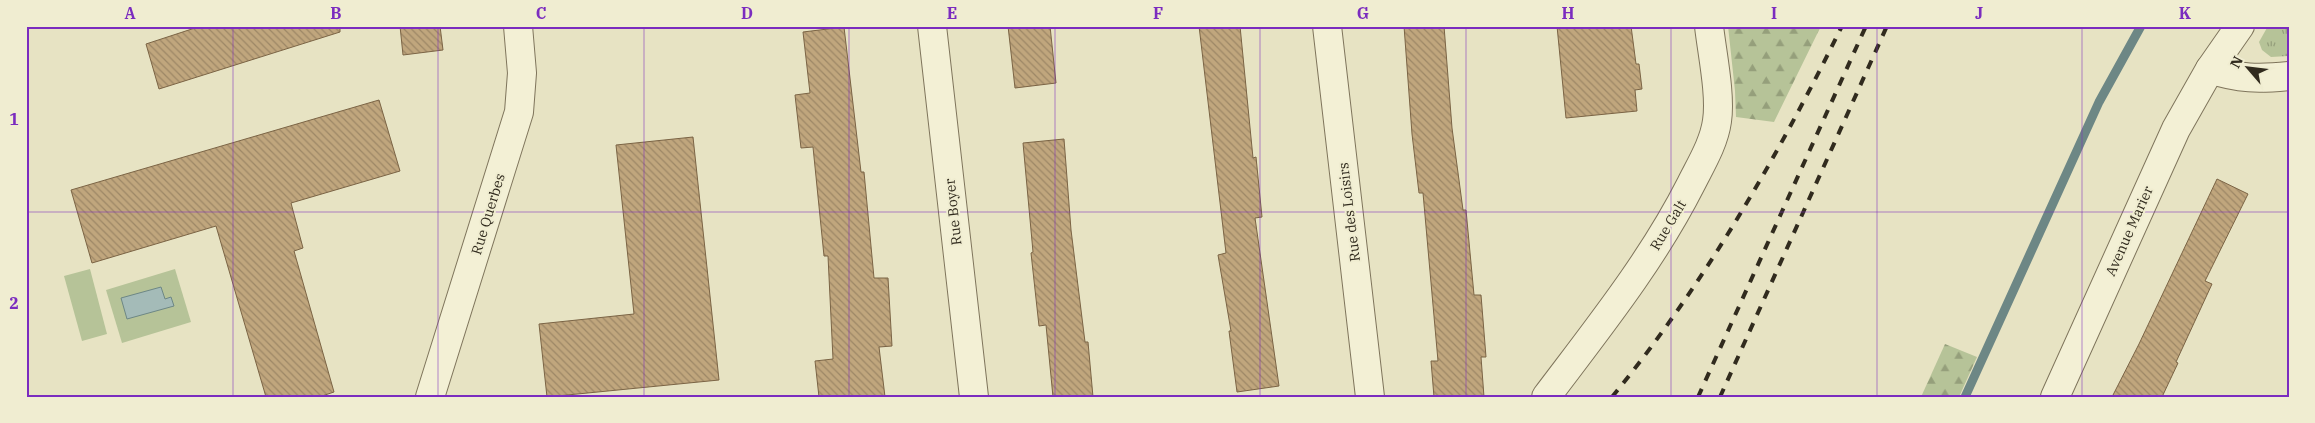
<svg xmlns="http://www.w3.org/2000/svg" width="2315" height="423" font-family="'IBM Plex Serif',serif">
<defs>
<pattern id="grass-tufts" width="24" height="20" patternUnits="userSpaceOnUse" patternTransform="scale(1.25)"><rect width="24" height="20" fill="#b6c398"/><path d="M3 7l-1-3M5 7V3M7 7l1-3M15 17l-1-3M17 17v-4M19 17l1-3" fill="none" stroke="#959f7b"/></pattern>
<pattern id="forest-firs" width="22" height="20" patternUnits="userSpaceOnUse" patternTransform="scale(1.25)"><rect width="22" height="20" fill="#b6c398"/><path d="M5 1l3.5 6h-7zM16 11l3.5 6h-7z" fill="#959f7b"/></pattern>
<pattern id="building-back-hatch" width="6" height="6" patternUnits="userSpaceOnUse" patternTransform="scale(1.25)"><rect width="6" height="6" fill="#c0a67d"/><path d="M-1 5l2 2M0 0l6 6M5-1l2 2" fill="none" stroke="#9d8766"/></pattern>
</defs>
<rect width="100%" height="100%" fill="#e7e3c3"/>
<path fill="url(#grass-tufts)" d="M 2268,26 L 2289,26 L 2289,56 L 2271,57 L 2262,50 L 2259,42 Z"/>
<g fill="url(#forest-firs)">
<path d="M 1728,26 L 1821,26 L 1774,122 L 1736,117 L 1735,91 Z"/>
<path d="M 1945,344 L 1977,357 L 1959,397 L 1921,397 Z"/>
</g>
<g fill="#b6c398">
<path d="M 90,269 L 107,334 L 82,341 L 64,276 Z"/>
<path d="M 175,269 L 191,322 L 122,343 L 106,290 Z"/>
</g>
<path fill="#a4bbb8" stroke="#6d8785" d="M 161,287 L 165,299 L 171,297 L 174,306 L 127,319 L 121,298 Z"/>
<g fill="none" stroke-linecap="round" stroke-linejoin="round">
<path stroke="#6d8785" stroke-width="9" d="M 1965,397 L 2099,102 L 2141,26"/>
</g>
<g fill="url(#building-back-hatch)" stroke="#7b6445">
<path d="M 201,26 L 340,26 L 340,32 L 159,89 L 146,44 Z"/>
<path d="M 400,26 L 440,26 L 443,50 L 403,55 Z"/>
<path d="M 1008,26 L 1050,26 L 1056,83 L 1015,88 Z"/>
<path d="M 1199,26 L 1240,26 L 1253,158 L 1256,157 L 1262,217 L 1255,218 L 1279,386 L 1237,392 L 1229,331 L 1231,331 L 1218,255 L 1226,253 Z"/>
<path d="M 1404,26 L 1444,26 L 1452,128 L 1463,210 L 1466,210 L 1474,295 L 1481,295 L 1486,357 L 1481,357 L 1484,397 L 1434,397 L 1431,361 L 1438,361 L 1423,193 L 1419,193 L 1412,134 Z"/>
<path d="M 1557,26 L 1631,26 L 1636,64 L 1639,64 L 1642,89 L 1635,90 L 1637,111 L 1566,118 Z"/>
<path d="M 844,27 L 861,172 L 864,172 L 874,278 L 888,278 L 892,346 L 879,347 L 885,397 L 819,397 L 815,361 L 833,359 L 828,256 L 824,256 L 813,147 L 801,148 L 795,95 L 810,93 L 803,32 Z"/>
<path d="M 379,100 L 400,171 L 291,203 L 303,248 L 294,251 L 334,392 L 319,397 L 266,397 L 216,226 L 92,263 L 71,190 Z"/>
<path d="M 693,137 L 719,380 L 547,397 L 539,324 L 634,314 L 616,145 Z"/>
<path d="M 1064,139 L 1071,230 L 1085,342 L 1088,342 L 1093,397 L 1053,397 L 1046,325 L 1039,326 L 1031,253 L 1033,252 L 1023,143 Z"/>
<path d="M 2217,179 L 2248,194 L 2205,281 L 2212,284 L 2176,362 L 2178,363 L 2162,397 L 2112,397 L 2139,344 Z"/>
</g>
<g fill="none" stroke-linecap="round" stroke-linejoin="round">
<defs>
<g id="minor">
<path d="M 932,26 L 974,397"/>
<path d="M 1327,26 L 1370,397"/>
<path d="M 2210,69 C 2239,79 2259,79 2289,76"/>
<path d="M 430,397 L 519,112 L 522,73 L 518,26"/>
<path d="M 1546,397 C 1598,328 1652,261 1691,184 C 1701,164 1714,143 1717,121 C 1721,95 1712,53 1709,26"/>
</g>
<path id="tertiary" d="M 2055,397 L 2176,129 L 2210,69 L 2240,26"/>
</defs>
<use href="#minor" stroke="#7f755c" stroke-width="30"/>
<use href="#tertiary" stroke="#7f755c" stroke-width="30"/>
<use href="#minor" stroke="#f3f0d5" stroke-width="28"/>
<use href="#tertiary" stroke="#f3f0d5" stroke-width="28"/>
<g stroke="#312b1e" stroke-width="4" stroke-dasharray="9 9" stroke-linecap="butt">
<path d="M 1612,397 C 1704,285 1778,156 1842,26"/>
<path d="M 1698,397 L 1866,26"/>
<path d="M 1720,397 L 1887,26"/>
</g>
</g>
<path fill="none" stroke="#7b2cbf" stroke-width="1" stroke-opacity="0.55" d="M 233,26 L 233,397M 438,26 L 438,397M 644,26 L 644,397M 849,26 L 849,397M 1055,26 L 1055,397M 1260,26 L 1260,397M 1466,26 L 1466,397M 1671,26 L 1671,397M 1877,26 L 1877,397M 2082,26 L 2082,397M 26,212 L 2289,212"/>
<g text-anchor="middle" stroke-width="4" stroke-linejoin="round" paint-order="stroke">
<g font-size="14" fill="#312b1e" stroke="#f0edd1">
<text transform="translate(953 212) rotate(-96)" y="5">Rue Boyer</text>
<text transform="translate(1349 212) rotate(-97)" y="5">Rue des Loisirs</text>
<text transform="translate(488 214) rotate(-73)" y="5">Rue Querbes</text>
<text transform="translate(1668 225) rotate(-59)" y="5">Rue Galt</text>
<text transform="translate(2129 231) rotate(-66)" y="5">Avenue Marier</text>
</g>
</g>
<rect width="2315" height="423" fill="none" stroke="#f0edd1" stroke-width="55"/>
<g transform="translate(2248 68) rotate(298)" stroke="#f0edd1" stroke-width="4" paint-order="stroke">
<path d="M0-4L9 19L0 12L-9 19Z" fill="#312b1e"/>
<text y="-8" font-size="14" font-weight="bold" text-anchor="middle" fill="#312b1e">N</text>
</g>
<rect x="28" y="28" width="2260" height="368" fill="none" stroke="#7b2cbf" stroke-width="2"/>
<g font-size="16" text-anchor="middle" font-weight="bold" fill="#7b2cbf">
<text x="130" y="19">A</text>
<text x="336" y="19">B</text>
<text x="541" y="19">C</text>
<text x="747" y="19">D</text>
<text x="952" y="19">E</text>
<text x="1158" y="19">F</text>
<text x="1363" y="19">G</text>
<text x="1568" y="19">H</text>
<text x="1774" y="19">I</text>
<text x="1979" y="19">J</text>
<text x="2185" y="19">K</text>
<text x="14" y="125">1</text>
<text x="14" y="309">2</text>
</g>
</svg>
